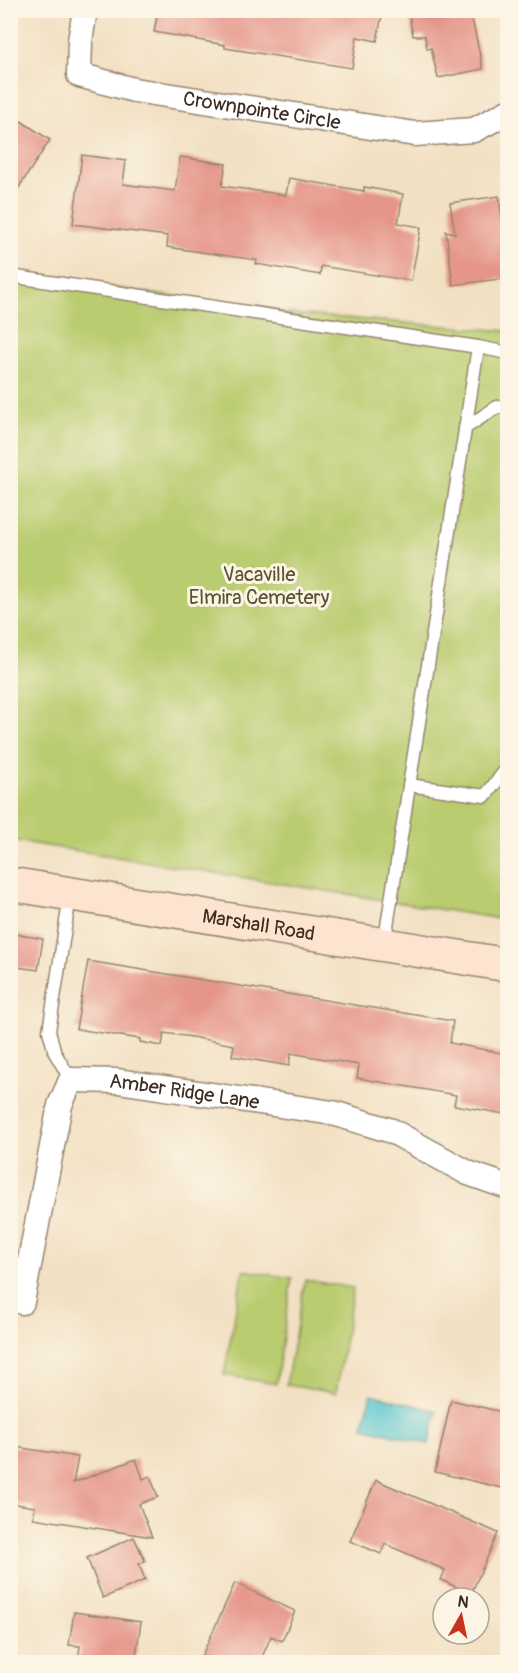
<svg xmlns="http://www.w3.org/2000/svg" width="518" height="1673" font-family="Pangolin,sans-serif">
<rect width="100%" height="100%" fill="#fcf5e5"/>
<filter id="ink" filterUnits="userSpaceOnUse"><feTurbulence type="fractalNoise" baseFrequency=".0167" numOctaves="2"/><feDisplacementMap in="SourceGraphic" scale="12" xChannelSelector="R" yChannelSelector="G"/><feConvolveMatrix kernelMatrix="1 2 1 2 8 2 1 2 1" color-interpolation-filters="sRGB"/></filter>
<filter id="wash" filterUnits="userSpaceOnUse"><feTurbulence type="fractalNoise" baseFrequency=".008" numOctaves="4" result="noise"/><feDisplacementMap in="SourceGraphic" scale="24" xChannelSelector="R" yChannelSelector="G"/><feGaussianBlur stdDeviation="1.35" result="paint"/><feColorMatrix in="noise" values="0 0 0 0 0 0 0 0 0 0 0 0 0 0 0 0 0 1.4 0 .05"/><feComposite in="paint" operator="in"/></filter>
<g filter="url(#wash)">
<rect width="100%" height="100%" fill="#f2e0c2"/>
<g fill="#bacc6f" stroke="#7a7b46" stroke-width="1.5">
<path d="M 10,273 L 293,314 L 507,331 L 507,920 L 11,840 Z"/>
<path d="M 243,1270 L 292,1278 L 276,1384 L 224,1375 Z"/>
<path d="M 305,1280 L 353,1288 L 336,1393 L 286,1385 Z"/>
</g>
<path fill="#5bc8d0" stroke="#4b7977" stroke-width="1.5" d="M 371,1394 L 437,1411 L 429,1444 L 363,1427 Z"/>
<g id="blocks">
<g fill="#e59589">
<path d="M 158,10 L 383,10 L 377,41 L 357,37 L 352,68 L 225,48 L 225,45 L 154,32 Z"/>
<path d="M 408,10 L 470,10 L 483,69 L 438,78 L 431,48 L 427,49 L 425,36 L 413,36 Z"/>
<path d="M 21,121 L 50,140 L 10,201 L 10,138 Z"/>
<path d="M 82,155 L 126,161 L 123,184 L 175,191 L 180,157 L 226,164 L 222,186 L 286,195 L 289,178 L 364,191 L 364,187 L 403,194 L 398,223 L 421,227 L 411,281 L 321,266 L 320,275 L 256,264 L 257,260 L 167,247 L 168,236 L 73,224 Z"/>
<path d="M 499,196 L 507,256 L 507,278 L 453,285 L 446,231 L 455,233 L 450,203 Z"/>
<path d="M 10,933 L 43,939 L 38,970 L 10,966 Z"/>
<path d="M 88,961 L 453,1021 L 450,1043 L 507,1054 L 507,1097 L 504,1114 L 454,1105 L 456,1095 L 357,1078 L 359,1065 L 291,1053 L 289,1066 L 232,1056 L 234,1045 L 192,1037 L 164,1033 L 162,1046 L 140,1042 L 140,1039 L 76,1029 Z"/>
<path d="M 451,1400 L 507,1413 L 507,1462 L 502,1488 L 435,1472 Z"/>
<path d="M 10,1446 L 78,1457 L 73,1483 L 136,1459 L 143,1479 L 150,1476 L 158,1497 L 139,1504 L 152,1537 L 33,1518 L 35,1507 L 10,1503 Z"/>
<path d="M 376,1480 L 498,1533 L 471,1594 L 441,1580 L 445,1570 L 385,1544 L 381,1554 L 350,1541 Z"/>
<path d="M 134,1537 L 145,1561 L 139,1564 L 145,1580 L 103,1598 L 87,1558 Z"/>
<path d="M 235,1583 L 295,1611 L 282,1641 L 271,1636 L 260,1662 L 199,1662 Z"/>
<path d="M 74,1612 L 141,1622 L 135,1662 L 78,1662 L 80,1646 L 69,1645 Z"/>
</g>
</g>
</g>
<g filter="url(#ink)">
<use href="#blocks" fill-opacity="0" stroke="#968570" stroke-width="1.5"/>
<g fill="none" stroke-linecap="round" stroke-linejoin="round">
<defs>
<g id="lane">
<path d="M 10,276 L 478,347 L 384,945"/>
<path d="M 478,347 L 508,353"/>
<path d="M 465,428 L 497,407 L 508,408"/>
<path d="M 409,785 L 485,796 L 508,767"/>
<path d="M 70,896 L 49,1031 L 55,1053 L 71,1080"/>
</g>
<g id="street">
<path id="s1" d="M 85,10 L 80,41 L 79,75 L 134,90 L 415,134 L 474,130 L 508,112"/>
<path id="s2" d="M 22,1302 L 60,1105 L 71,1080 L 118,1081 L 333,1113 L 392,1131 L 468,1173 L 508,1187"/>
</g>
<g id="secondary">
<path id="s3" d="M 10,884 L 508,965"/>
</g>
</defs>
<use href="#lane" stroke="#968570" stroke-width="15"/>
<use href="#street" stroke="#968570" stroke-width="27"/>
<use href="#secondary" stroke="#968570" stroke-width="36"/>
<use href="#lane" stroke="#fff" stroke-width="12"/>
<use href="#street" stroke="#fff" stroke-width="24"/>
<use href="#secondary" stroke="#fde4d1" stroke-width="33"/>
</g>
</g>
<g text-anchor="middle" stroke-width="6" stroke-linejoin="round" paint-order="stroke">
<g font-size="20" fill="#3b2a1e" stroke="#fcf5e5">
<text dy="7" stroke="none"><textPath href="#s1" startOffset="252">Crownpointe Circle</textPath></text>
<text dy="7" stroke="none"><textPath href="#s3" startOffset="252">Marshall Road</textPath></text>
<text dy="7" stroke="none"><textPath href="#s2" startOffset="342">Amber Ridge Lane</textPath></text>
</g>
<g font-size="20" fill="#5b5232" stroke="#fcf5e5">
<text x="259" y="581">Vacaville<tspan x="259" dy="23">Elmira Cemetery</tspan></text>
</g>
</g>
<rect width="518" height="1673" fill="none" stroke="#fcf5e5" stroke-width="36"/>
<g transform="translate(461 1616) rotate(9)"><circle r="28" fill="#fcf5e5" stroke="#afa495" stroke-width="1.5"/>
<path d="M0-4.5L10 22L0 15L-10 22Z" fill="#c8321e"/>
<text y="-9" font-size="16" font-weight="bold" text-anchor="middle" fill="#3b2a1e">N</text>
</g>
</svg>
